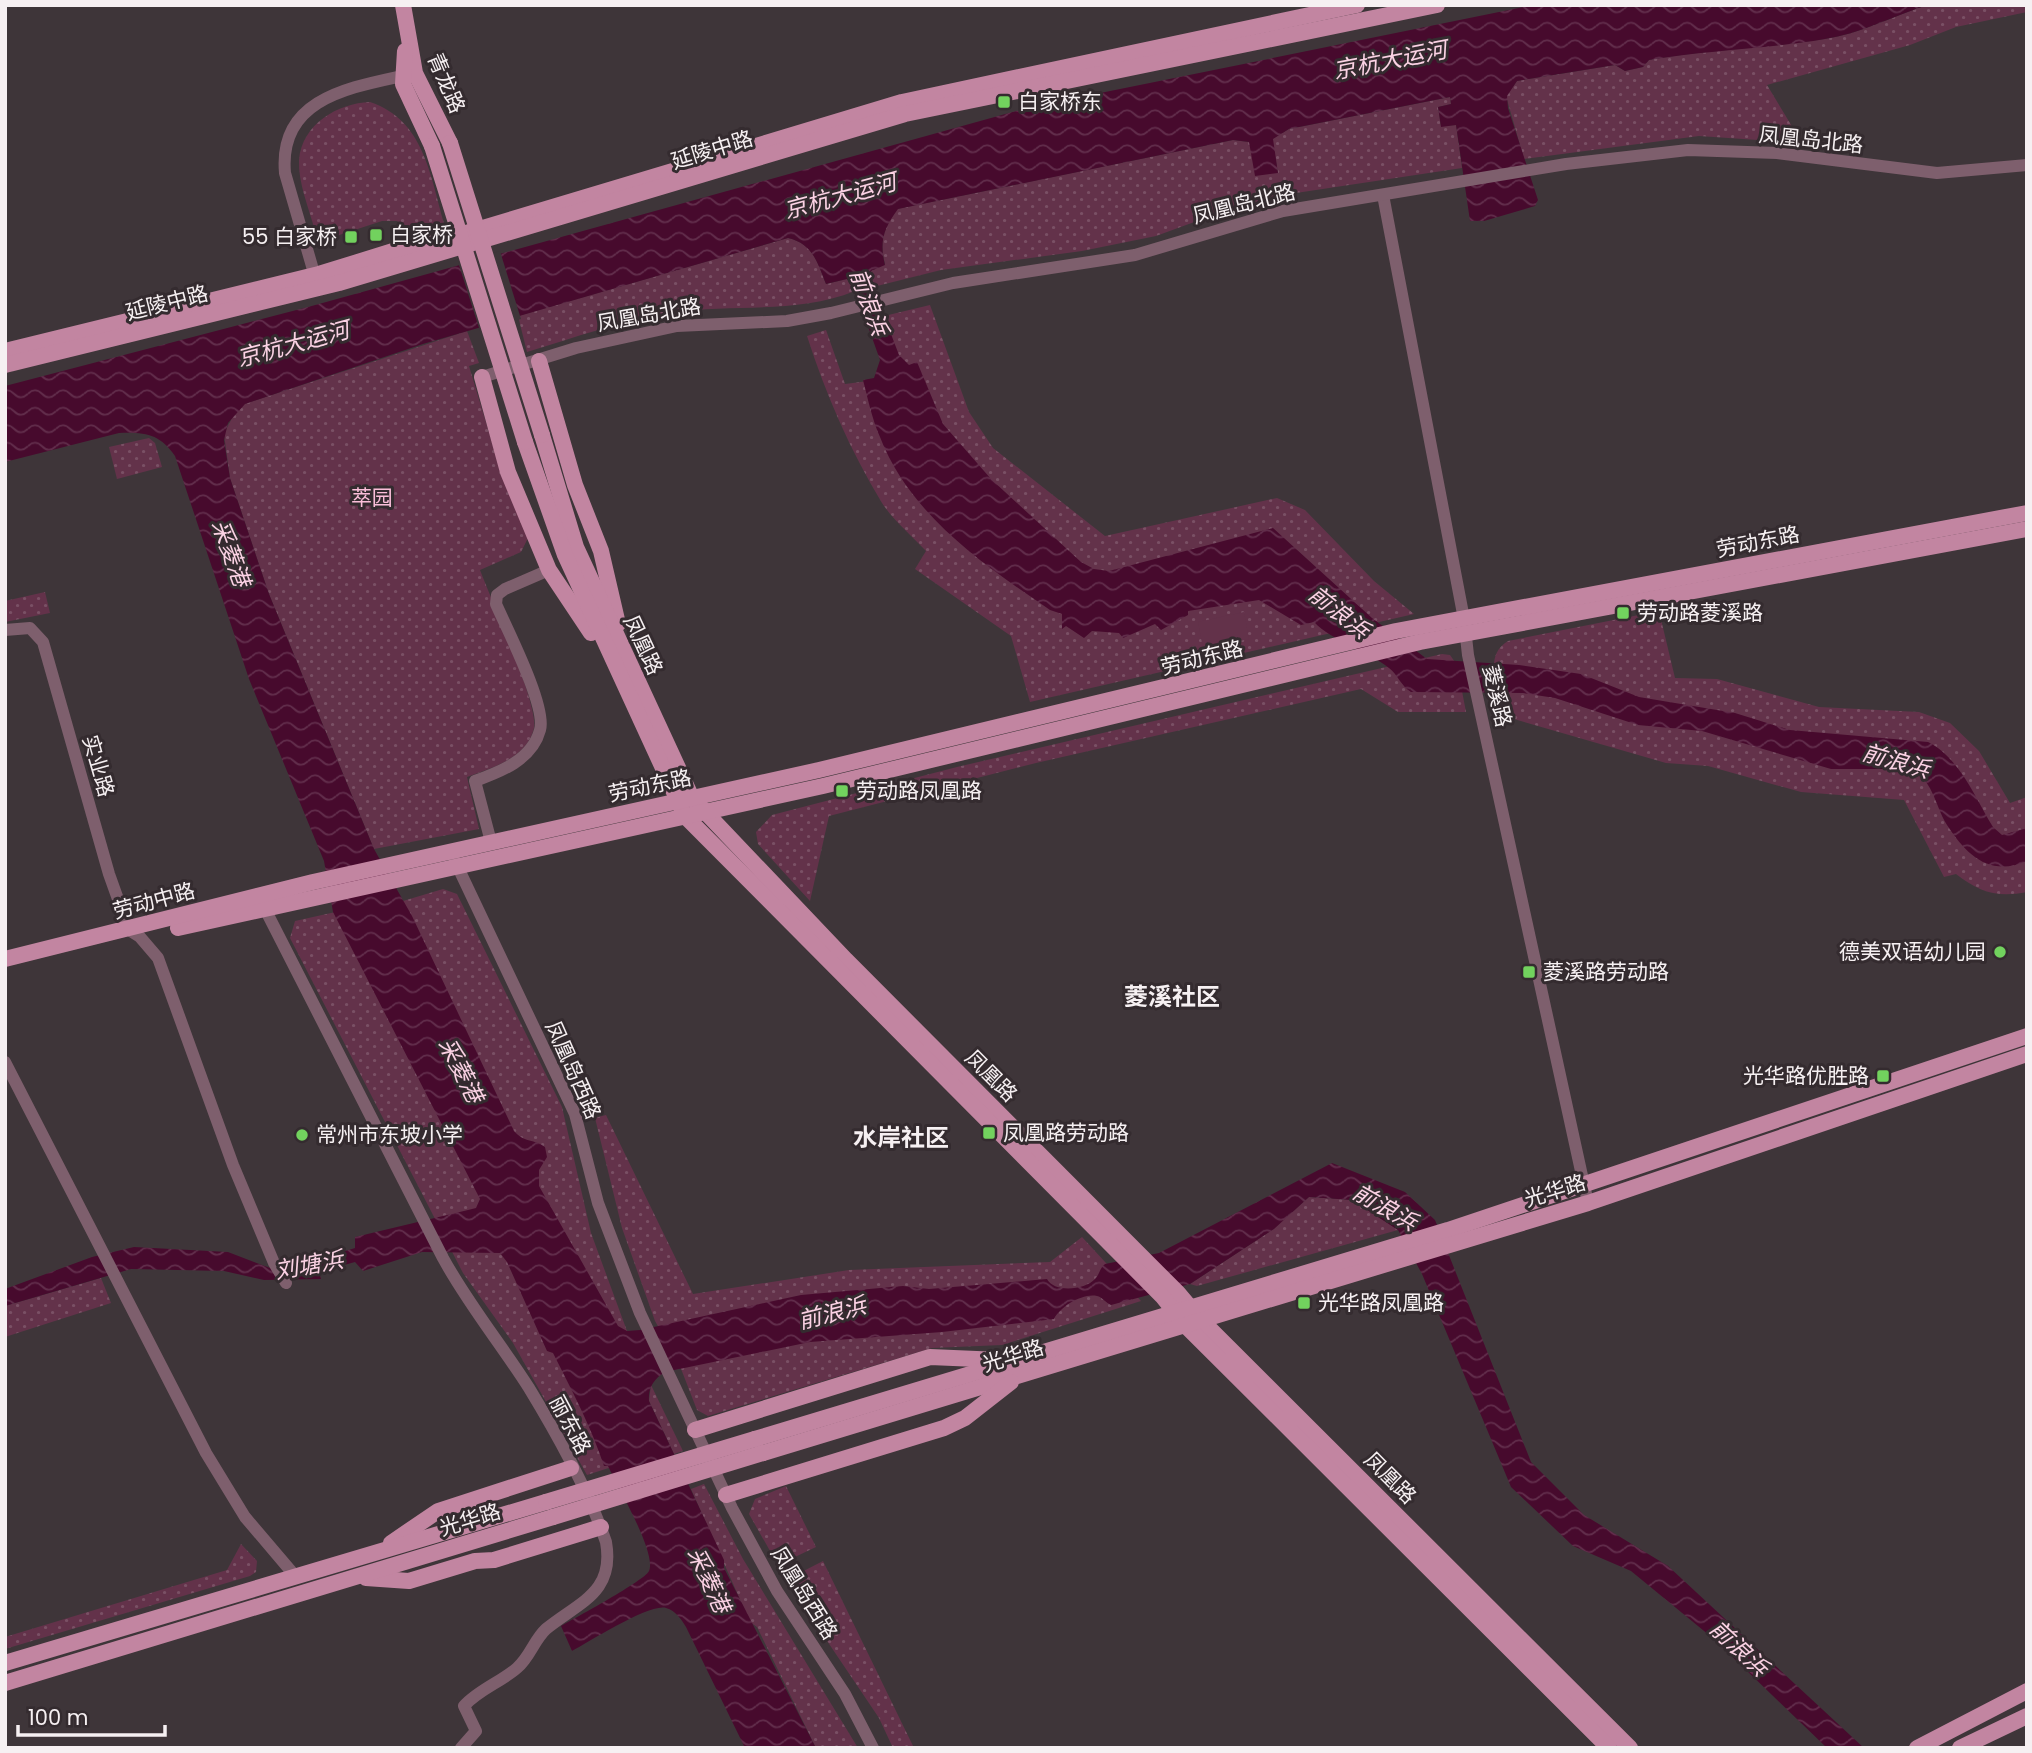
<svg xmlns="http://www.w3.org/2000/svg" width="2032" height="1753" font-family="Poppins,'Noto Sans SC',sans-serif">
<defs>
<pattern id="green-dots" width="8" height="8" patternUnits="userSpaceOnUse" patternTransform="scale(1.75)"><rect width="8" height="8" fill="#63324a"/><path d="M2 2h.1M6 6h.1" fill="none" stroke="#7a5065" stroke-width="1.8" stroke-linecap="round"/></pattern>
<pattern id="water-waves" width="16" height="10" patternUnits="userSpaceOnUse" patternTransform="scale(1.75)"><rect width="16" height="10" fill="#470a2d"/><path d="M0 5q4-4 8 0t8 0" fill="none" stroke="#622e4c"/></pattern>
</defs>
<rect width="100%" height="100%" fill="#3e3539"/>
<g fill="url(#green-dots)">
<path d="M 1927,5 L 2027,5 L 2027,12 L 1956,27 L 1910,45 L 1767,85 L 1802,143 L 1699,136 L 1524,159 L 1506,96 L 1517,81 L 1615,65 L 1625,71 L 1643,67 L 1649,60 C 1708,50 1767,48 1825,39 C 1859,34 1894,16 1927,5 Z"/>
<path d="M 1450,97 L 1451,104 L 1438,107 L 1441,126 L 1456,125 L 1462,168 L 1296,193 L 1219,213 L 1156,236 L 1082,251 L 941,270 L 873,287 L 871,271 L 885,264 C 879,241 884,228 897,209 L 1233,140 L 1249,142 L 1278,173 L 1272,139 L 1289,129 Z"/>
<path d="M 370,102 C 424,120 430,175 444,223 C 424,230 415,235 397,221 L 382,221 L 327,239 L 315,231 C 309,208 298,183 299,160 C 302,124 338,103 370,102 Z"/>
<path d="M 788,238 C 813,244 817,261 826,284 L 847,279 L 855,291 C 795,315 733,303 671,313 C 622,320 574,338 527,352 L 518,316 Z"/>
<path d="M 930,305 L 969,412 L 993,448 L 1105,536 L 1277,498 L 1305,510 L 1374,581 L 1414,614 L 1030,702 L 1011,636 L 915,569 L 926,551 C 912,536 893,520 882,503 C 850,450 826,395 807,336 L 826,330 L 845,384 L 884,379 L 880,317 Z"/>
<path d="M 467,331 L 479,363 L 469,366 L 500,469 L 528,538 L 521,552 L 480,570 C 490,597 539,705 534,728 C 527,758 492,768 467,777 L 479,829 L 374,849 L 269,594 L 230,478 L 224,434 L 234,414 L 244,404 Z"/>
<path d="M 149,438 L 155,443 L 162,467 L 117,479 L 109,447 Z"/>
<path d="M 45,592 L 50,613 L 5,622 L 5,601 Z"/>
<path d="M 1659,611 L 1675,678 L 1717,679 L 1819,707 L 1919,712 L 1950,723 L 1979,751 L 2010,803 L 2027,797 L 2027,892 C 1997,898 1979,892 1956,874 L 1944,877 L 1904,800 L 1801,792 L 1708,766 L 1666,763 L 1507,717 C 1500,692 1481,657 1508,641 Z"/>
<path d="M 1442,654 L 1450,655 L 1457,665 L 1466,712 L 1398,712 L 1361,689 L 1036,763 L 829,816 L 810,901 L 758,844 L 756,832 L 772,815 L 957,767 Z"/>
<path d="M 443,889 L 457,894 L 562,1107 L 591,1233 L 627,1331 L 614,1339 L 393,904 Z"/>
<path d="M 349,909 L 624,1463 L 587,1475 L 513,1343 L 463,1273 L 290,938 L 295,921 Z"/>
<path d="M 606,1115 L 693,1294 L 849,1270 L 1050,1262 L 1082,1237 L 1141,1301 L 1002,1345 L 932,1348 L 708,1416 L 697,1410 L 678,1361 L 655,1321 L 622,1228 L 595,1118 Z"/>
<path d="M 1309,1197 L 1352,1200 L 1398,1230 L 1197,1286 L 1190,1284 L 1272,1230 Z"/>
<path d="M 101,1278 L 111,1303 L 5,1337 L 5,1306 Z"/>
<path d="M 651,1385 L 683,1451 L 674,1454 L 649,1401 Z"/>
<path d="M 704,1484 L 743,1559 L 858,1748 L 816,1748 L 757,1627 L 750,1622 L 691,1489 Z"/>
<path d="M 786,1486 L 816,1547 L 778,1565 L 749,1514 L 755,1499 Z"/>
<path d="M 241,1544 L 257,1561 L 256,1572 L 250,1576 L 5,1649 L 5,1637 L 227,1570 Z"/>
<path d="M 823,1561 L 914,1748 L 893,1748 L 879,1718 L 786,1580 Z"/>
</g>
<path fill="#63324a" d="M 1244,612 L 1249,639 L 1203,648 L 1198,622 Z"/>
<path fill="url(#water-waves)" d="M 1534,5 L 1927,5 C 1894,16 1859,34 1825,39 C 1767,49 1708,50 1649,60 L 1643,67 L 1625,71 L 1615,65 L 1517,81 L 1507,96 L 1508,108 L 1538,200 L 1535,206 L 1484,221 L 1470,221 L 1456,125 L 1441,127 L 1438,107 L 1451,104 L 1450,97 L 1289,129 L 1273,139 L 1278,173 L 1255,176 L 1249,142 L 1233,140 L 898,209 C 884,228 879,241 885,265 L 871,271 L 870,279 L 899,355 L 909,365 L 917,362 L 943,424 L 991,479 L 1081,562 L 1094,569 L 1109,571 L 1273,528 L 1372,618 L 1427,659 L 1519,665 L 1581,674 L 1639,697 L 1735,713 L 1790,730 L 1928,742 C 1960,758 1975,798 1993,827 L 2002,835 L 2027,828 L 2027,861 C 1990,877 1967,856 1947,825 C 1934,804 1933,777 1908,769 L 1831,769 L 1702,731 L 1638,725 L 1555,698 L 1523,693 L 1411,692 C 1401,686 1398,675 1389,668 C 1367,650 1332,641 1314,622 L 1301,625 L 1259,600 L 1188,611 L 1188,615 L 1161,630 L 1155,624 L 1123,638 L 1119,633 L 1092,631 L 1084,638 L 1066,626 L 1062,629 L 1062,614 L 1050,610 C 984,565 910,515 880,437 C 872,419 868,399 863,380 L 874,378 L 880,360 L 854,287 L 847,279 L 826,284 C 817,262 813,244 788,238 L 423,344 L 245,404 L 228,423 L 224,440 L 230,478 L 269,594 L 374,849 L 412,916 L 514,1131 C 524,1143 535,1139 545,1147 L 547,1157 L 539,1170 L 539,1186 L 618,1326 L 627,1331 L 640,1330 L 801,1295 L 903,1286 L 929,1289 L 1047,1279 C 1054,1293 1085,1290 1095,1279 C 1100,1274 1099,1269 1105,1264 L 1159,1253 L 1332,1163 L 1405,1192 L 1435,1220 L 1531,1462 L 1584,1515 L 1668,1566 L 1864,1748 L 1827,1748 L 1715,1640 L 1631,1571 L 1573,1546 L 1511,1487 L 1422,1274 L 1398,1230 L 1352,1200 L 1309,1197 L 1274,1229 L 1190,1284 L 1111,1305 C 1106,1303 1102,1297 1097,1296 C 1082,1293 1060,1307 1054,1319 L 942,1332 L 810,1342 L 665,1372 C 654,1379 648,1387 649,1401 L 724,1560 L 724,1568 L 816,1748 L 745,1748 L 686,1627 C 681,1619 676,1611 666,1608 C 650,1603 589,1642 572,1651 L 561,1626 C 575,1618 644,1581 649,1571 C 657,1553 617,1486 608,1466 L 604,1466 C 591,1426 571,1389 553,1353 L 547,1351 L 507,1262 L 500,1253 L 422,1252 L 363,1271 L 355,1262 L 319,1272 L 321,1279 L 264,1280 L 224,1271 L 131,1269 L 5,1306 L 5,1289 L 92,1257 L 134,1247 L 228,1252 L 270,1268 L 294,1267 L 355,1248 L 355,1237 L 468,1210 L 476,1208 L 480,1199 L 333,912 L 324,861 L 249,679 L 175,456 C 160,434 145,432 119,433 L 5,462 L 5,386 L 308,307 L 1031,107 Z"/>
<path fill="#3e3539" d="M 500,251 L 521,319 L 480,331 L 458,262 Z"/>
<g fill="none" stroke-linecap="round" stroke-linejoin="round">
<g stroke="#7e5f6d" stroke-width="12">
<path d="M 1383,195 L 1464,619 L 1468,655 L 1588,1203"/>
<path d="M 316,280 L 285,173 C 278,96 354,87 411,74"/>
<path d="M 482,377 L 576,348 L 677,326 L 787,321 L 831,313 L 953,283 L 1135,255 L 1283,211 L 1566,164 L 1688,150 L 1777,153 L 1937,173 L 2027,165"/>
<path d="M 5,630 L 30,628 L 43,642 L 109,874 L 129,930 L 140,937 L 158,958 L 233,1165 L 274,1263 L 286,1283"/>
<path d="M 491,842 L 475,781 C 500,772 532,760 540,730 C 547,707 507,629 496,604 L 497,595 L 505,589 L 549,570"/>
<path d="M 455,861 L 575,1114 L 598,1203 L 640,1313 L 732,1508 L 777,1591 L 845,1694 L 873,1748"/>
<path d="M 264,907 L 443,1258 C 468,1304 501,1344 529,1388 C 557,1434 589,1492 606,1542 C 615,1593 579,1602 546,1629 C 534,1640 530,1657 517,1668 C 501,1682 478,1690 464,1706 L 476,1731 L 461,1748"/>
<path d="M 5,1062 L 206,1453 L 245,1517 L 296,1577"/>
</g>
<g stroke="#c285a1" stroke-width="16">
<path d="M 403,5 L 415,73 L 450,143"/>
<path d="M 405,51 L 403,84 L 432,146"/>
<path d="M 5,351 L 319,274 L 406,247 L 433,243 L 902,102 L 1357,5"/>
<path d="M 539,361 L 575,485 L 601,551 L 618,624"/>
<path d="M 5,365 L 339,283 L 905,114 L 1437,5"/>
<path d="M 482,377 L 508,472 L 549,570 L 591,633"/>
<path d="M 542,435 L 576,547 L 692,798 L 846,960 L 1178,1293 L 1200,1319 L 1630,1748"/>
<path d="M 525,442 L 565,555 L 685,816 L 1162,1296 L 1187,1327 L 1609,1748"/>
<path d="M 178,928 L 823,786 L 1420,642 L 2027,529"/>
<path d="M 5,959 L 313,882 L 819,770 L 1396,631 L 2027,513"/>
<path d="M 695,1430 L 930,1357 L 1000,1360"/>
<path d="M 755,1439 L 1448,1230 L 2027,1036"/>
<path d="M 763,1453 L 1588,1203 L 2027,1054"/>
<path d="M 726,1495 L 944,1428 L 965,1418 L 1011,1382"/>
<path d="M 391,1543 L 438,1511 L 571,1468"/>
<path d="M 366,1578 L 409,1581 L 475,1561 L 494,1560 L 601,1527"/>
<path d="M 5,1663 L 546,1502"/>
<path d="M 5,1683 L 553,1517"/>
<path d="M 1917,1748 L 2027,1691"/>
<path d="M 1960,1748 L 2027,1716"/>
</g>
<g stroke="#c285a1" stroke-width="16">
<path d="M 450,143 L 542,435"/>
<path d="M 432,146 L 525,442"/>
<path d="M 546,1502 L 755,1439"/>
<path d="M 553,1517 L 763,1453"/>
</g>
</g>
<g fill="#72d25e" stroke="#342b2f" stroke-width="2.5">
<rect x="997" y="95" width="14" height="14" rx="3.5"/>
<rect x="369" y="228" width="14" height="14" rx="3.5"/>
<rect x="344" y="230" width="14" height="14" rx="3.5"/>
<rect x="1616" y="606" width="14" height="14" rx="3.5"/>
<rect x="835" y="784" width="14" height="14" rx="3.5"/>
<circle cx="2000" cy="952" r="7"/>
<rect x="1522" y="965" width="14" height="14" rx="3.5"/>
<rect x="1876" y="1069" width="14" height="14" rx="3.5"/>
<rect x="982" y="1126" width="14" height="14" rx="3.5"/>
<circle cx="302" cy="1135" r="7"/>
<rect x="1297" y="1296" width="14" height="14" rx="3.5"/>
</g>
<g text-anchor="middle" stroke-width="6" stroke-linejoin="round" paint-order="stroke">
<g font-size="21" fill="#f6f0f2" stroke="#342b2f">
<text transform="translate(446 83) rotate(67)" y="7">青龙路</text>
<text transform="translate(1811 140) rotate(6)" y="7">凤凰岛北路</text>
<text transform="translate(712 150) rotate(-17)" y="7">延陵中路</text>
<text transform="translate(1244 204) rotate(-14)" y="7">凤凰岛北路</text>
<text transform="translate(167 303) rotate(-14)" y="7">延陵中路</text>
<text transform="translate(649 315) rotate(-10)" y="7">凤凰岛北路</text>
<text transform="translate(1758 542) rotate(-11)" y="7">劳动东路</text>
<text transform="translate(643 645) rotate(65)" y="7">凤凰路</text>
<text transform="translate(1202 658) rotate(-14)" y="7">劳动东路</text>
<text transform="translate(1497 696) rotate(77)" y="7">菱溪路</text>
<text transform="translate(98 766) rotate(74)" y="7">实业路</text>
<text transform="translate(650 786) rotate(-12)" y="7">劳动东路</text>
<text transform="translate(154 901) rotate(-15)" y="7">劳动中路</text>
<text transform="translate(573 1070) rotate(66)" y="7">凤凰岛西路</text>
<text transform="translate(991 1076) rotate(45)" y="7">凤凰路</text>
<text transform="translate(1555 1191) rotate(-17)" y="7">光华路</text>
<text transform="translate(1013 1356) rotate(-17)" y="7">光华路</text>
<text transform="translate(570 1425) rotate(62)" y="7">丽东路</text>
<text transform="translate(1390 1478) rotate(45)" y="7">凤凰路</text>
<text transform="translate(470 1520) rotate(-17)" y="7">光华路</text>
<text transform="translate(804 1593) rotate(58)" y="7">凤凰岛西路</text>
</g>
<g font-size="21" fill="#f6f0f2" stroke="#342b2f" text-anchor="start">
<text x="1018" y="109">白家桥东</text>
<text x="390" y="242">白家桥</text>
<text x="337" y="244" text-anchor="end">55 白家桥</text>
<text x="1637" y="620">劳动路菱溪路</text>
<text x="856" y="798">劳动路凤凰路</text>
<text x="1986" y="959" text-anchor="end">德美双语幼儿园</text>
<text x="1543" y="979">菱溪路劳动路</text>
<text x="1869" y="1083" text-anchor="end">光华路优胜路</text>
<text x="1003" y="1140">凤凰路劳动路</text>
<text x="316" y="1142">常州市东坡小学</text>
<text x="1318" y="1310">光华路凤凰路</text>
</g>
<g font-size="21" fill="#fabed9" stroke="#342b2f">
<text x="372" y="505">萃园</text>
</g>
<g font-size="23" font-style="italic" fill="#fbd2e4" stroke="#342b2f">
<text transform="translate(1390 60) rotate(-11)" y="8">京杭大运河</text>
<text transform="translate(840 196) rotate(-15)" y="8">京杭大运河</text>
<text transform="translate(869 302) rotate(70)" y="8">前浪浜</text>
<text transform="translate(293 344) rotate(-15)" y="8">京杭大运河</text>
<text transform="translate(231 553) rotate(70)" y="8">采菱港</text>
<text transform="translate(1339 612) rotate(38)" y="8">前浪浜</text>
<text transform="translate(1896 761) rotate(16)" y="8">前浪浜</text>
<text transform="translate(461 1070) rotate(63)" y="8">采菱港</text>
<text transform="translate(1385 1207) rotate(30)" y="8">前浪浜</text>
<text transform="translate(309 1265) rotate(-10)" y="8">刘塘浜</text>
<text transform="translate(832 1313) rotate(-14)" y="8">前浪浜</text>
<text transform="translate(709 1580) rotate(65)" y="8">采菱港</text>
<text transform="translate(1739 1648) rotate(43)" y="8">前浪浜</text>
</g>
<g font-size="24" font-weight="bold" fill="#f6f0f2" stroke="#342b2f">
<text x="1172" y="1005">菱溪社区</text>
<text x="901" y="1146">水岸社区</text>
</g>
</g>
<rect width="2032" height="1753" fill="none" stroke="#f6f0f2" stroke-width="14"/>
<path d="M18 1725v10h147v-10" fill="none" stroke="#f6f0f2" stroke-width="3.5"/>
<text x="28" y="1725" font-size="21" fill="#f6f0f2" stroke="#342b2f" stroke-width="5" paint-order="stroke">100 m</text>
</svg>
